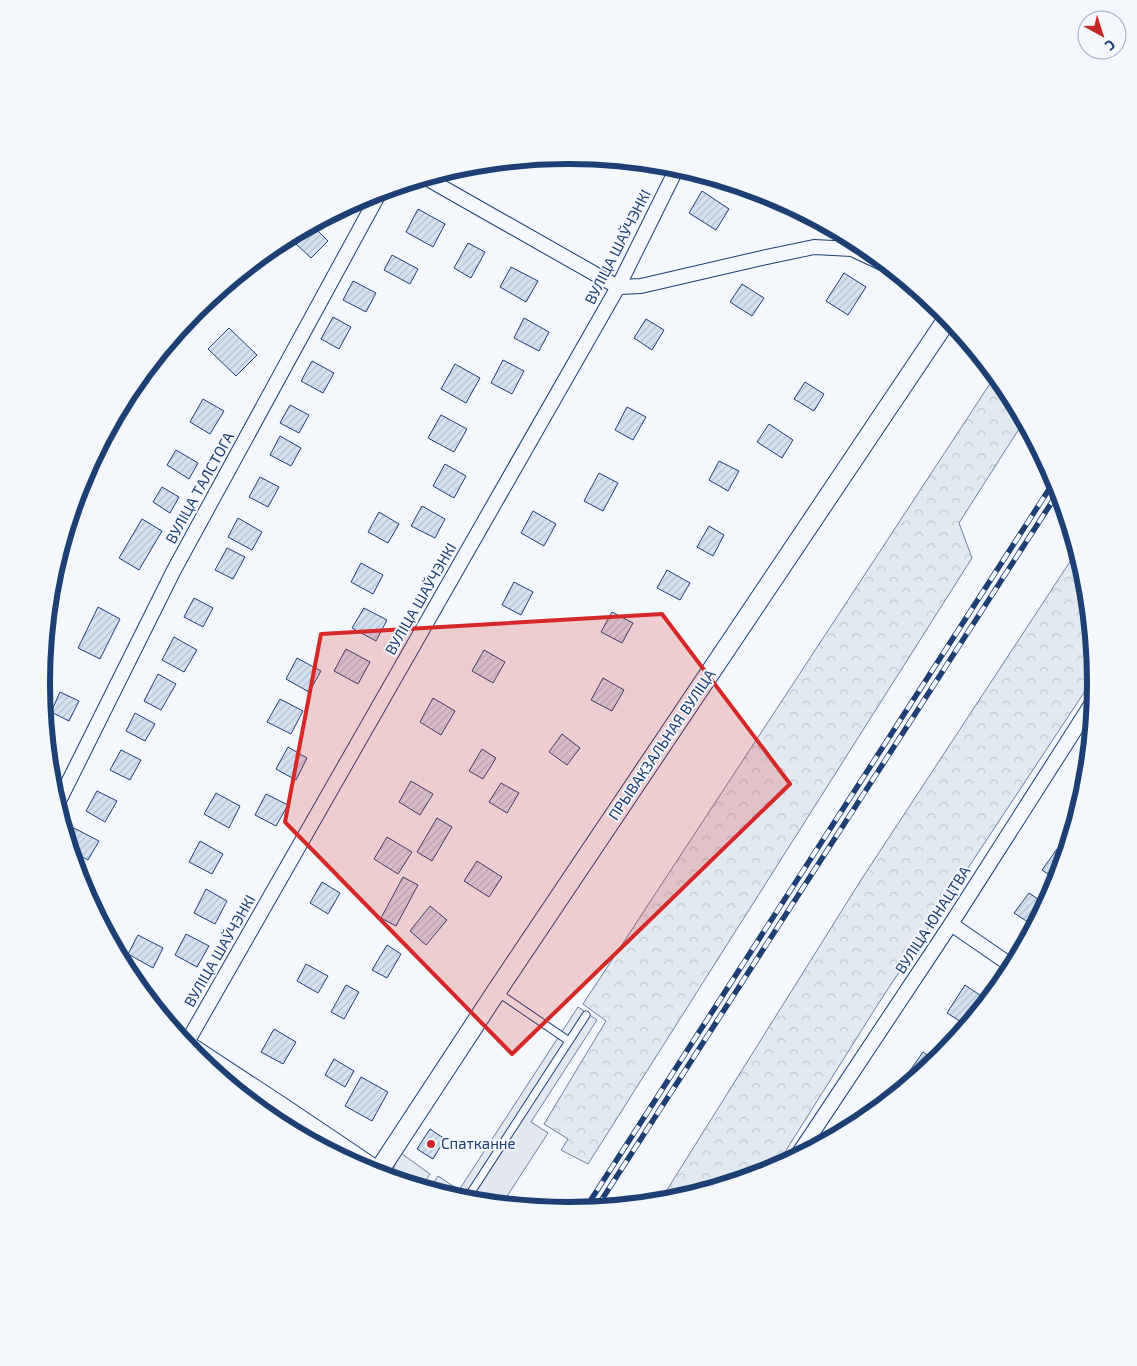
<svg xmlns="http://www.w3.org/2000/svg" width="1137" height="1366" font-family="'Exo 2',sans-serif">
<defs>
<pattern id="forest-crowns" width="20" height="18" patternUnits="userSpaceOnUse" patternTransform="scale(1.25)"><rect width="20" height="18" fill="#e3e9f0"/><path d="M2 6a3 3 0 1 1 6 0M12 15a3 3 0 1 1 6 0" fill="none" stroke="#c2c9d1"/></pattern>
<pattern id="building-hatch" width="6" height="6" patternUnits="userSpaceOnUse" patternTransform="scale(1.25)"><rect width="6" height="6" fill="#d5e0f0"/><path d="M-1 1l2-2M0 6l6-6M5 7l2-2" fill="none" stroke="#b6c1d1"/></pattern>
</defs>
<rect width="100%" height="100%" fill="#f4f7fb"/>
<path fill="#e3e9f0" stroke="#687fa3" d="M 401,1153 L 430,1174 L 426,1180 L 420,1185 L 398,1180 L 393,1172 L 395,1164 Z"/>
<g fill="url(#forest-crowns)" stroke="#687fa3">
<path d="M 995,376 L 1007,390 L 1024,421 L 959,523 L 972,558 L 588,1164 L 561,1150 L 568,1139 L 544,1124 L 606,1021 L 583,1004 Z"/>
<path d="M 1077,551 L 1086,580 L 1095,676 L 880,1001 L 775,1168 L 770,1170 L 671,1200 L 660,1201 L 861,880 Z"/>
</g>
<path fill="#e3e8f0" stroke="#687fa3" d="M 578,1007 L 597,1020 L 531,1122 L 548,1133 L 502,1204 L 465,1200 L 430,1189 L 438,1176 L 459,1190 Z"/>
<g fill="url(#building-hatch)" stroke="#1d3f73">
<path d="M 702,191 L 729,209 L 716,230 L 689,213 Z"/>
<path d="M 418,209 L 445,224 L 433,247 L 406,232 Z"/>
<path d="M 313,226 L 328,241 L 311,258 L 296,244 Z"/>
<path d="M 468,243 L 485,252 L 471,278 L 454,268 Z"/>
<path d="M 392,255 L 418,269 L 410,284 L 384,270 Z"/>
<path d="M 511,267 L 538,281 L 526,302 L 500,287 Z"/>
<path d="M 844,273 L 866,287 L 848,315 L 826,301 Z"/>
<path d="M 353,281 L 376,293 L 366,312 L 343,300 Z"/>
<path d="M 742,284 L 764,298 L 752,316 L 730,302 Z"/>
<path d="M 216,293 L 221,298 L 209,310 L 203,304 Z"/>
<path d="M 333,317 L 351,327 L 339,349 L 321,339 Z"/>
<path d="M 524,318 L 549,332 L 539,351 L 514,338 Z"/>
<path d="M 646,319 L 664,330 L 652,350 L 634,338 Z"/>
<path d="M 229,328 L 257,355 L 236,376 L 208,349 Z"/>
<path d="M 503,360 L 524,371 L 512,394 L 491,383 Z"/>
<path d="M 312,361 L 334,373 L 323,393 L 301,381 Z"/>
<path d="M 455,364 L 480,378 L 466,403 L 441,389 Z"/>
<path d="M 805,382 L 824,394 L 814,411 L 794,399 Z"/>
<path d="M 203,399 L 224,411 L 210,434 L 190,422 Z"/>
<path d="M 290,405 L 309,415 L 299,433 L 280,423 Z"/>
<path d="M 627,407 L 646,417 L 633,440 L 615,430 Z"/>
<path d="M 441,415 L 467,429 L 454,452 L 428,438 Z"/>
<path d="M 769,424 L 793,440 L 782,458 L 757,442 Z"/>
<path d="M 280,436 L 301,448 L 291,466 L 270,455 Z"/>
<path d="M 176,450 L 198,463 L 189,479 L 167,465 Z"/>
<path d="M 719,461 L 739,471 L 728,491 L 709,480 Z"/>
<path d="M 445,464 L 466,476 L 454,498 L 433,486 Z"/>
<path d="M 599,473 L 618,483 L 603,511 L 584,501 Z"/>
<path d="M 260,477 L 279,487 L 268,507 L 249,497 Z"/>
<path d="M 162,487 L 179,497 L 170,513 L 153,502 Z"/>
<path d="M 422,506 L 445,519 L 435,538 L 411,526 Z"/>
<path d="M 533,511 L 556,524 L 544,546 L 521,533 Z"/>
<path d="M 379,512 L 399,524 L 388,543 L 368,532 Z"/>
<path d="M 238,518 L 262,532 L 252,550 L 228,537 Z"/>
<path d="M 142,519 L 162,531 L 139,570 L 119,558 Z"/>
<path d="M 709,526 L 724,535 L 713,556 L 697,547 Z"/>
<path d="M 227,548 L 245,557 L 233,579 L 215,570 Z"/>
<path d="M 361,563 L 383,575 L 373,594 L 351,582 Z"/>
<path d="M 667,570 L 690,583 L 680,600 L 657,588 Z"/>
<path d="M 514,582 L 533,592 L 521,615 L 502,605 Z"/>
<path d="M 194,598 L 213,608 L 203,627 L 184,617 Z"/>
<path d="M 98,607 L 120,619 L 100,659 L 78,648 Z"/>
<path d="M 364,608 L 387,620 L 376,641 L 352,628 Z"/>
<path d="M 612,612 L 633,623 L 622,643 L 601,632 Z"/>
<path d="M 174,637 L 197,650 L 184,672 L 162,660 Z"/>
<path d="M 346,649 L 370,662 L 358,684 L 334,671 Z"/>
<path d="M 484,650 L 505,662 L 493,683 L 472,671 Z"/>
<path d="M 297,658 L 321,671 L 309,692 L 286,679 Z"/>
<path d="M 158,674 L 176,684 L 161,710 L 144,701 Z"/>
<path d="M 603,678 L 624,690 L 612,711 L 591,700 Z"/>
<path d="M 60,692 L 79,701 L 69,721 L 51,712 Z"/>
<path d="M 433,698 L 455,711 L 441,735 L 420,722 Z"/>
<path d="M 280,699 L 303,711 L 291,734 L 267,722 Z"/>
<path d="M 135,713 L 155,724 L 145,741 L 126,731 Z"/>
<path d="M 562,734 L 580,748 L 567,765 L 549,752 Z"/>
<path d="M 46,735 L 55,739 L 48,753 Z"/>
<path d="M 288,747 L 307,758 L 296,780 L 276,769 Z"/>
<path d="M 482,749 L 496,758 L 483,779 L 469,771 Z"/>
<path d="M 121,750 L 141,760 L 130,780 L 110,770 Z"/>
<path d="M 411,781 L 433,794 L 420,815 L 399,802 Z"/>
<path d="M 501,783 L 519,793 L 507,813 L 489,802 Z"/>
<path d="M 97,791 L 117,801 L 105,822 L 86,811 Z"/>
<path d="M 216,793 L 240,806 L 229,828 L 204,814 Z"/>
<path d="M 266,794 L 288,805 L 276,826 L 255,815 Z"/>
<path d="M 437,818 L 452,827 L 432,861 L 417,852 Z"/>
<path d="M 74,828 L 99,841 L 88,860 L 71,851 L 68,839 Z"/>
<path d="M 387,837 L 412,852 L 398,874 L 374,859 Z"/>
<path d="M 200,841 L 223,854 L 212,874 L 189,862 Z"/>
<path d="M 1057,849 L 1065,855 L 1057,880 L 1042,870 Z"/>
<path d="M 477,861 L 502,877 L 489,897 L 464,881 Z"/>
<path d="M 403,877 L 418,885 L 396,926 L 381,918 Z"/>
<path d="M 322,882 L 340,893 L 328,914 L 310,903 Z"/>
<path d="M 206,889 L 227,901 L 215,924 L 194,913 Z"/>
<path d="M 1029,893 L 1045,904 L 1038,918 L 1036,917 L 1031,924 L 1014,913 Z"/>
<path d="M 430,906 L 447,920 L 426,945 L 410,931 Z"/>
<path d="M 186,934 L 209,946 L 197,967 L 175,955 Z"/>
<path d="M 138,935 L 163,948 L 153,968 L 128,954 Z"/>
<path d="M 387,945 L 401,954 L 387,978 L 372,970 Z"/>
<path d="M 306,964 L 328,976 L 318,993 L 297,981 Z"/>
<path d="M 346,985 L 359,992 L 344,1019 L 331,1012 Z"/>
<path d="M 965,985 L 987,1000 L 966,1025 L 947,1013 Z"/>
<path d="M 274,1029 L 296,1042 L 283,1064 L 261,1052 Z"/>
<path d="M 923,1052 L 936,1061 L 906,1085 L 902,1082 Z"/>
<path d="M 334,1059 L 354,1071 L 345,1087 L 325,1075 Z"/>
<path d="M 361,1077 L 388,1092 L 372,1121 L 345,1106 Z"/>
<path d="M 430,1129 L 445,1139 L 433,1159 L 417,1149 Z"/>
</g>
<g fill="none" stroke-linecap="round" stroke-linejoin="round">
<defs>
<g id="lane">
<path d="M 497,992 L 569,1041"/>
<path d="M 286,1115 L 290,1129"/>
<path d="M 466,1200 L 586,1015"/>
</g>
<g id="street">
<path d="M 426,178 L 618,287 L 641,286 L 762,258 L 814,247 L 852,249 L 888,266"/>
<path d="M 57,805 L 174,570 L 380,192"/>
<path d="M 951,924 L 1012,966"/>
<path d="M 186,1044 L 618,287 L 677,168"/>
<path d="M 797,1156 L 951,924 L 1094,700"/>
</g>
<path id="secondary" d="M 187,1045 L 283,1108 L 378,1172 L 496,992 L 948,318"/>
</defs>
<use href="#lane" stroke="#1d3f73" stroke-width="9"/>
<use href="#street" stroke="#1d3f73" stroke-width="16"/>
<use href="#secondary" stroke="#1d3f73" stroke-width="21"/>
<use href="#lane" stroke="#f4f7fb" stroke-width="7"/>
<use href="#street" stroke="#f4f7fb" stroke-width="14"/>
<use href="#secondary" stroke="#f4f7fb" stroke-width="19"/>
<defs>
<g id="rail">
<path d="M 597,1207 L 1059,491"/>
<path d="M 585,1209 L 1055,480"/>
</g>
</defs>
<use href="#rail" stroke="#1d3f73" stroke-width="5.5"/>
<use href="#rail" stroke="#f4f7fb" stroke-width="4" stroke-dasharray="11" stroke-linecap="butt"/>
</g>
<path fill="#d62828" fill-opacity="0.2" stroke="#d62828" stroke-width="4" stroke-linejoin="round" d="M 662,614 L 790,784 L 512,1054 L 285,822 L 321,634 Z"/>
<circle fill="#c62828" stroke="#f4f7fb" stroke-width="2" cx="431" cy="1144" r="5"/>
<g text-anchor="middle" stroke-width="4" stroke-linejoin="round" paint-order="stroke">
<g font-size="15" fill="#1d3f73" stroke="#f4f7fb">
<text transform="translate(618 247) rotate(-63)" y="5">ВУЛІЦА ШАЎЧЭНКІ</text>
<text transform="translate(200 488) rotate(-61)" y="5">ВУЛІЦА ТАЛСТОГА</text>
<text transform="translate(421 599) rotate(-60)" y="5">ВУЛІЦА ШАЎЧЭНКІ</text>
<text transform="translate(662 745) rotate(-56)" y="5">ПРЫВАКЗАЛЬНАЯ ВУЛІЦА</text>
<text transform="translate(933 920) rotate(-57)" y="5">ВУЛІЦА ЮНАЦТВА</text>
<text transform="translate(220 951) rotate(-60)" y="5">ВУЛІЦА ШАЎЧЭНКІ</text>
</g>
<g font-size="15" fill="#1d3f73" stroke="#f4f7fb" text-anchor="start">
<text x="441" y="1149">Спатканне</text>
</g>
</g>
<path d="M0 0H1137V1366H0ZM568 164H569A518 518 0 0 1 1087 682V684A518 518 0 0 1 569 1202H568A518 518 0 0 1 50 684V682A518 518 0 0 1 568 164Z" fill="#f4f7fb" fill-rule="evenodd"/>
<path fill="none" stroke="#1d3f73" stroke-width="6" d="M568 164H569A518 518 0 0 1 1087 682V684A518 518 0 0 1 569 1202H568A518 518 0 0 1 50 684V682A518 518 0 0 1 568 164Z"/>
<g transform="translate(1102 35) rotate(141)"><circle r="24" fill="#f4f7fb" stroke="#9eadc5"/>
<path d="M0-4L9 19L0 12L-9 19Z" fill="#c62828"/>
<text y="-8" font-size="14" font-weight="bold" text-anchor="middle" fill="#1d3f73">С</text>
</g>
</svg>
